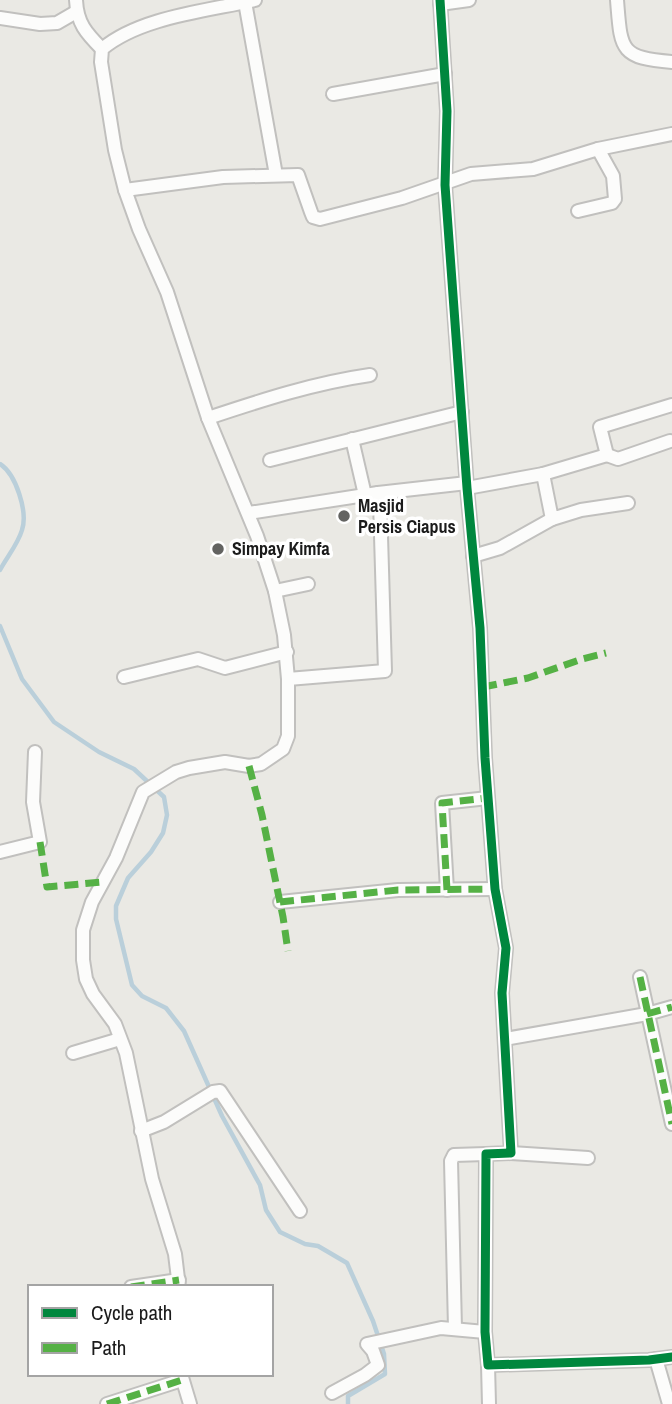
<svg xmlns="http://www.w3.org/2000/svg" width="672" height="1404" font-family="'Archivo Narrow',sans-serif">
<rect width="100%" height="100%" fill="#eae9e4"/>
<g fill="none" stroke-linecap="round" stroke-linejoin="round">
<g stroke="#bacfda" stroke-width="4.5">
<path d="M 0,464 C 16,474 28,512 22,530 C 18,544 7,557 0,570"/>
<path d="M 0,626 L 22,679 L 54,722 L 99,752 L 134,769 L 164,797 L 167,815 L 163,833 L 151,852 L 128,878 L 116,906 L 116,919 L 132,985 L 142,996 L 166,1008 L 184,1031 L 222,1116 L 260,1185 L 266,1210 L 280,1232 L 305,1244 L 318,1246 L 347,1263 L 373,1321 L 384,1354 L 385,1374 L 348,1396 L 348,1404"/>
</g>
<defs>
<g id="street">
<path d="M 76,0 C 77,23 86,33 102,49"/>
<path d="M 440,0 L 447,111 L 445,185 L 467,488 L 480,628 L 485,758 L 495,889 L 506,948 L 502,993 L 511,1153 L 486,1154 L 485,1332 L 488,1365 L 649,1360 L 672,1357"/>
<path d="M 617,0 C 621,49 619,58 672,62"/>
<path d="M 245,2 L 276,175"/>
<path d="M 440,4 L 469,0"/>
<path d="M 0,18 L 40,24 L 57,23 L 76,12"/>
<path d="M 333,94 L 445,74"/>
<path d="M 125,190 L 223,177 L 298,175 L 311,212 L 313,217 L 320,219 L 402,198 L 471,174 L 533,169 L 598,149 L 672,134"/>
<path d="M 578,211 L 612,203 L 615,199 L 613,176 L 598,149"/>
<path d="M 208,418 C 262,400 314,383 370,375"/>
<path d="M 352,439 L 365,495"/>
<path d="M 607,455 L 618,459 L 670,441"/>
<path d="M 270,460 L 462,412"/>
<path d="M 543,474 L 607,455 L 600,427 L 672,405"/>
<path d="M 467,488 L 543,474 L 552,519 L 581,510 L 628,503"/>
<path d="M 378,493 L 467,483"/>
<path d="M 249,513 L 378,493 L 380,502 L 385,671 L 288,679"/>
<path d="M 473,556 L 500,548 L 552,519"/>
<path d="M 275,591 L 308,584"/>
<path d="M 124,677 L 198,659 L 225,668 L 287,652"/>
<path d="M 0,852 L 40,842 L 33,802 L 35,752"/>
<path d="M 447,890 L 442,803 L 488,798"/>
<path d="M 280,902 L 398,890 L 495,889"/>
<path d="M 640,977 L 672,1124"/>
<path d="M 505,1039 L 647,1014 L 672,1007"/>
<path d="M 73,1053 L 120,1039"/>
<path d="M 141,1131 L 164,1122 L 213,1092 L 220,1091 L 300,1211"/>
<path d="M 511,1153 L 588,1158"/>
<path d="M 131,1287 L 179,1280"/>
<path d="M 179,1287 L 175,1254 L 152,1179 L 126,1053 L 115,1024 L 93,994 L 86,979 L 83,960 L 83,930 L 92,902 L 116,858 L 143,792 L 176,772 L 189,768 L 225,762 L 249,766 L 261,764 L 283,749 L 288,736 L 288,679 L 284,635 L 275,591 L 257,536 L 208,418 L 167,292 L 139,229 L 125,190 L 115,150 L 101,62 L 102,49 C 140,17 207,11 255,0"/>
<path d="M 455,1328 L 451,1161 L 454,1155 L 486,1154"/>
<path d="M 656,1359 L 669,1404"/>
<path d="M 488,1365 L 489,1404"/>
<path d="M 181,1374 L 190,1404"/>
<path d="M 332,1393 L 365,1375 L 378,1365 L 373,1351 L 367,1344 L 441,1328 L 485,1332"/>
<path d="M 107,1404 L 182,1380"/>
</g>
</defs>
<use href="#street" stroke="#c1c0be" stroke-width="16"/>
<use href="#street" stroke="#fcfcfb" stroke-width="12"/>
<g stroke="#55b145" stroke-width="7" stroke-dasharray="14 7" stroke-linecap="butt">
<path d="M 483,687 L 528,678 L 582,659 L 606,653"/>
<path d="M 249,766 L 262,815 L 283,917 L 288,951"/>
<path d="M 40,842 L 47,887 L 102,882"/>
<path d="M 447,890 L 442,803 L 488,798"/>
<path d="M 280,902 L 398,890 L 495,889"/>
<path d="M 640,977 L 672,1124"/>
<path d="M 647,1014 L 672,1007"/>
<path d="M 131,1287 L 179,1280"/>
<path d="M 107,1404 L 182,1380"/>
</g>
<defs>
<path id="cycleway" d="M 440,0 L 447,111 L 445,185 L 467,488 L 480,628 L 485,758 L 495,889 L 506,948 L 502,993 L 511,1153 L 486,1154 L 485,1332 L 488,1365 L 649,1360 L 672,1357"/>
</defs>
<use href="#cycleway" stroke="#fff" stroke-width="13"/>
<use href="#cycleway" stroke="#00873e" stroke-width="9"/>
</g>
<g fill="#636361" stroke="#fff" stroke-width="2.5">
<circle cx="344" cy="516" r="7"/>
<circle cx="218" cy="549" r="7"/>
</g>
<g text-anchor="middle" stroke-width="7" stroke-linejoin="round" paint-order="stroke">
<g font-size="18" font-weight="bold" fill="#1b1b1b" stroke="#fff" text-anchor="start">
<text x="358" y="512">Masjid<tspan x="358" dy="21">Persis Ciapus</tspan></text>
<text x="232" y="555">Simpay Kimfa</text>
</g>
</g>
<rect x="28" y="1285" width="245" height="91" fill="#ffffff" stroke="#a4a4a4" stroke-width="2"/>
<rect x="42" y="1308" width="35" height="10" fill="#00873e" stroke="#a4a4a4" stroke-width="2"/>
<text x="91" y="1320" font-size="21" fill="#1b1b1b">Cycle path</text>
<rect x="42" y="1343" width="35" height="10" fill="#55b145" stroke="#a4a4a4" stroke-width="2"/>
<text x="91" y="1355" font-size="21" fill="#1b1b1b">Path</text>
</svg>
